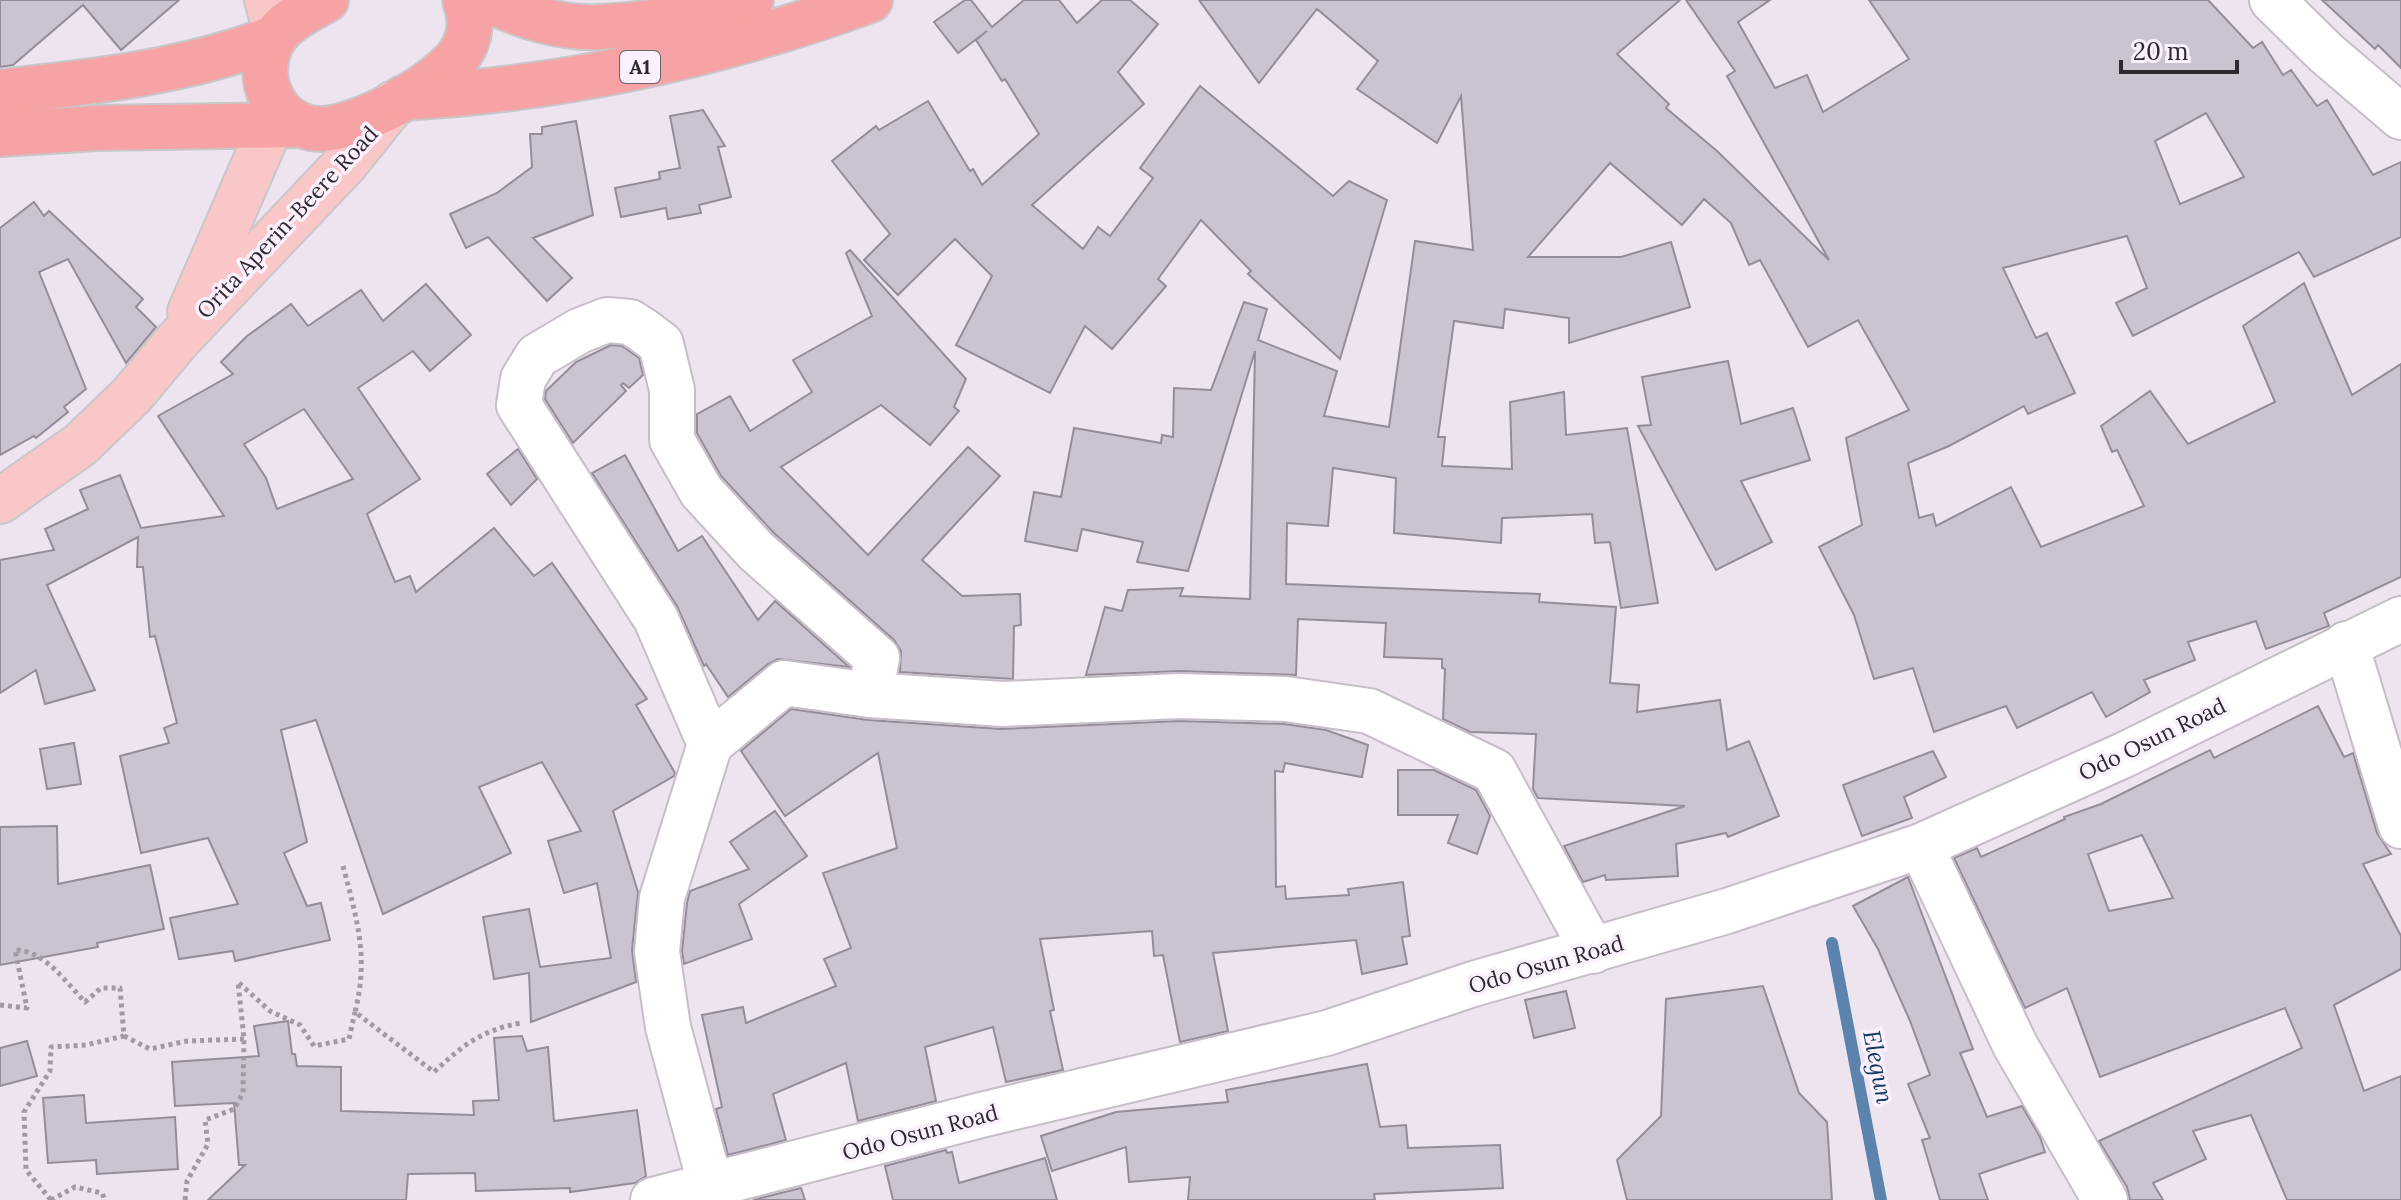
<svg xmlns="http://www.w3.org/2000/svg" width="2401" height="1200" font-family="Lora,serif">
<rect width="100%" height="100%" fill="#eee4f0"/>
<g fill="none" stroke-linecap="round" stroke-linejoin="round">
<path stroke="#5b83ae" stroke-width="12" d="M 1832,943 L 1881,1200"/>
</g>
<g fill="#cbc3d0" stroke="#948d99" stroke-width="2" fill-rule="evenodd">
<path d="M 0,0 L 179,0 L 121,50 L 83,5 L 13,65 L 0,67 Z"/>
<path d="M 965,0 L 971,0 L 992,27 L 1024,0 L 1059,0 L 1077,23 L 1102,0 L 1130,0 L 1158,24 L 1118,72 L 1144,104 L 1032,205 L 1083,249 L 1098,227 L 1110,236 L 1153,178 L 1140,168 L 1200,86 L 1333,196 L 1349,181 L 1387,200 L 1340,359 L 1248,274 L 1251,271 L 1201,220 L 1158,279 L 1166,286 L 1112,349 L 1085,326 L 1050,393 L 956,345 L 992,276 L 955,239 L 898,295 L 864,260 L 890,234 L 832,161 L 876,126 L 879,130 L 928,101 L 970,171 L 973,169 L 982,185 L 1039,134 L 1005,79 L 1002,81 L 976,40 L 987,31 L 958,53 L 934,22 Z"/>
<path d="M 1199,0 L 1680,0 L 1617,54 L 1669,104 L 1666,108 L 1717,151 L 1829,260 L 1727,76 L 1735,71 L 1686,0 L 1770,0 L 1738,22 L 1775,88 L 1807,75 L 1823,112 L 1909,59 L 1869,0 L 2208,0 L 2253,48 L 2262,42 L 2283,75 L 2291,70 L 2317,106 L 2327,100 L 2373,175 L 2401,162 L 2401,237 L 2314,277 L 2299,252 L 2133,336 L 2116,303 L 2147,288 L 2127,236 L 2003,268 L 2036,338 L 2047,333 L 2075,393 L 2028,414 L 2024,406 L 1949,446 L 1908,463 L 1919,518 L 1933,514 L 1936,526 L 2011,487 L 2041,547 L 2144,506 L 2117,450 L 2112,452 L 2101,426 L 2150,391 L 2188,444 L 2275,402 L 2243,326 L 2304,283 L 2352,395 L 2401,364 L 2401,577 L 2324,613 L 2329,626 L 2266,649 L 2256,621 L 2188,642 L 2195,660 L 2144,680 L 2150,692 L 2106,717 L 2092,692 L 2017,728 L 2006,706 L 1934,732 L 1913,668 L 1874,679 L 1854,615 L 1819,547 L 1862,525 L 1846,438 L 1909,410 L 1858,320 L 1808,347 L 1760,260 L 1749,265 L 1731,223 L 1704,199 L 1682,225 L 1610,163 L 1528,257 L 1621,257 L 1671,242 L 1690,307 L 1569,343 L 1569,318 L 1505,309 L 1503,328 L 1454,321 L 1438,437 L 1445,437 L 1442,466 L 1512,469 L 1510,402 L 1564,392 L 1566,435 L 1627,428 L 1658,603 L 1621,608 L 1610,542 L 1595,543 L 1592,514 L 1502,518 L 1501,543 L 1394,533 L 1396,478 L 1333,468 L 1328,526 L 1287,523 L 1286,584 L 1540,594 L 1539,602 L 1616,607 L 1610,683 L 1639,685 L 1637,712 L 1720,700 L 1727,750 L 1749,741 L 1779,816 L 1728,837 L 1726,833 L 1676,844 L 1678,876 L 1606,880 L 1605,875 L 1583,882 L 1564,846 L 1685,806 L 1538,798 L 1533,789 L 1536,734 L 1470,732 L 1443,719 L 1445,669 L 1442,668 L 1442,659 L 1384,657 L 1386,623 L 1298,619 L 1296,675 L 1180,671 L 1086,675 L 1105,607 L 1122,611 L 1128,590 L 1183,588 L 1180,596 L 1250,599 L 1255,351 L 1188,571 L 1137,562 L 1143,542 L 1082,529 L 1077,551 L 1025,541 L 1034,492 L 1061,497 L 1074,428 L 1161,443 L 1162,435 L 1173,437 L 1174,388 L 1211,390 L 1244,302 L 1267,309 L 1258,340 L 1337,371 L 1324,416 L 1389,427 L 1415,241 L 1473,250 L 1461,96 L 1437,143 L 1357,89 L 1378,61 L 1317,9 L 1259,83 ZM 2206,113 L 2244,177 L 2180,204 L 2155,141 Z"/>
<path d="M 2322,0 L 2401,0 L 2401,68 L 2378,45 L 2375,49 Z"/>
<path d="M 703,110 L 725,146 L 718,147 L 731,197 L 699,205 L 701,213 L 668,219 L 666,208 L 621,217 L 615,188 L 660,179 L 659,172 L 680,168 L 670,116 Z"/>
<path d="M 576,121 L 593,215 L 533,238 L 572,278 L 547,301 L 488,237 L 466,248 L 450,214 L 497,193 L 532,167 L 530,134 L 542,134 L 542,127 Z"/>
<path d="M 34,202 L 44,216 L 49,211 L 143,299 L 136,307 L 156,327 L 126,363 L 68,259 L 39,272 L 86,389 L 64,407 L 68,412 L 36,438 L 34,436 L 0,455 L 0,228 Z"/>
<path d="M 850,250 L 966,379 L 954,407 L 959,411 L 930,445 L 881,405 L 781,467 L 868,555 L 968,447 L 1000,476 L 922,560 L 962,596 L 1020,594 L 1021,625 L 1014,626 L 1013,679 L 900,672 L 901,651 L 894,640 L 774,533 L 721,476 L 697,433 L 697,414 L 730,396 L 750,431 L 812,392 L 793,360 L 872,316 L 846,253 Z"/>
<path d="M 426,284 L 471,335 L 430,371 L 413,351 L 358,388 L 420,479 L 367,514 L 395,582 L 410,576 L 416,592 L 494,528 L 534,576 L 552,563 L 647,699 L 636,705 L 675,773 L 674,776 L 613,811 L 638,892 L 632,950 L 636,982 L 531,1022 L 529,973 L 494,979 L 483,917 L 529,909 L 540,967 L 611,958 L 597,883 L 564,893 L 548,841 L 581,831 L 542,762 L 479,787 L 511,853 L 383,914 L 316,720 L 281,730 L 307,842 L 284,853 L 307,906 L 321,903 L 330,940 L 235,961 L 233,951 L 179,959 L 170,918 L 238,904 L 208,838 L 141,853 L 120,756 L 169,743 L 164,728 L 177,723 L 155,636 L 150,637 L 143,567 L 137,567 L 138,537 L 47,585 L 95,690 L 45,704 L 36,670 L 0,693 L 0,560 L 54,550 L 45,529 L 88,509 L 80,490 L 120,475 L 141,528 L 224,516 L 158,416 L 233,374 L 221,362 L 247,336 L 291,304 L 308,326 L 361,290 L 383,321 ZM 304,409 L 353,479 L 277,509 L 266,478 L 244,444 Z"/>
<path d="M 611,345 L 622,346 L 639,358 L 643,375 L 629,388 L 623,383 L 621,385 L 626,391 L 573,443 L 545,399 L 546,391 L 576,362 Z"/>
<path d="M 1728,361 L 1741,424 L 1793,408 L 1810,460 L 1741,481 L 1772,542 L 1716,570 L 1638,426 L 1651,425 L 1642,377 Z"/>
<path d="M 518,449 L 537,479 L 511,505 L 487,474 Z"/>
<path d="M 625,455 L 678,551 L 702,536 L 758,620 L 775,601 L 849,667 L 778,659 L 768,664 L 728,697 L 706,664 L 704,666 L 677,606 L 592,473 Z"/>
<path d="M 2318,706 L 2344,757 L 2353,753 L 2377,833 L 2391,854 L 2363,864 L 2401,936 L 2401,969 L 2334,1005 L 2364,1091 L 2401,1076 L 2401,1200 L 2287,1200 L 2251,1115 L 2193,1131 L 2206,1159 L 2153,1183 L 2163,1200 L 2130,1200 L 2127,1187 L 2099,1141 L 2302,1048 L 2285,1008 L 2100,1077 L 2067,988 L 2025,1008 L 1954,858 L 1977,848 L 1981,857 L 2065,819 L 2064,817 L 2101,804 L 2210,750 L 2214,758 ZM 2142,835 L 2173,898 L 2109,911 L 2088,854 Z"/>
<path d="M 791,709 L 868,720 L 1001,729 L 1179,721 L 1284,724 L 1326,730 L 1368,745 L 1362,777 L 1285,763 L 1283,772 L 1275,771 L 1276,887 L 1285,886 L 1286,899 L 1349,895 L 1348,889 L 1403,882 L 1410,936 L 1402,937 L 1407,964 L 1362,974 L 1356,940 L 1213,953 L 1228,1031 L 1180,1042 L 1163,955 L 1154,956 L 1152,931 L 1040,939 L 1054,1010 L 1050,1011 L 1063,1070 L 1006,1082 L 993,1027 L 925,1047 L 936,1101 L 858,1121 L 846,1063 L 773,1094 L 786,1140 L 728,1155 L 716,1109 L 722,1107 L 702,1015 L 743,1007 L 746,1023 L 836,986 L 824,959 L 851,948 L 823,873 L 897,848 L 878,753 L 785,816 L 741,751 Z"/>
<path d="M 74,743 L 81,784 L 47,789 L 40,749 Z"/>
<path d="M 1933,751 L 1946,777 L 1904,797 L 1912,818 L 1862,836 L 1843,785 Z"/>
<path d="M 1398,770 L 1434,770 L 1476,790 L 1490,816 L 1477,854 L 1448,843 L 1458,815 L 1398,815 Z"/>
<path d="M 775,811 L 807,856 L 739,904 L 752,939 L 684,964 L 682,951 L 687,903 L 690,891 L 749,869 L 730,842 Z"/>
<path d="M 57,826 L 58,884 L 150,865 L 164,929 L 97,943 L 98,947 L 0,965 L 0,827 Z"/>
<path d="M 1908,877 L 1973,1049 L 1960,1053 L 1987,1117 L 2022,1106 L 2040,1137 L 2045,1152 L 1979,1174 L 1988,1200 L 1940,1200 L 1922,1140 L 1930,1138 L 1908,1084 L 1930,1075 L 1910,1021 L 1878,949 L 1853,906 Z"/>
<path d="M 1763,986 L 1799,1093 L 1827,1122 L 1832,1200 L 1627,1200 L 1617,1160 L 1661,1116 L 1666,999 Z"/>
<path d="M 1566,991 L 1575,1028 L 1534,1038 L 1525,1000 Z"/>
<path d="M 288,1021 L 292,1054 L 295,1054 L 297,1066 L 341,1067 L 341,1111 L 474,1115 L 473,1101 L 499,1100 L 494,1038 L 522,1036 L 527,1051 L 548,1047 L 554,1121 L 637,1110 L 646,1176 L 635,1183 L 570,1192 L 570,1188 L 476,1191 L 475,1173 L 408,1174 L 406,1200 L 208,1200 L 245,1165 L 239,1165 L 234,1103 L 175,1106 L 172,1062 L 259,1056 L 254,1026 Z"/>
<path d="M 27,1041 L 37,1076 L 0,1086 L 0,1048 Z"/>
<path d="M 1367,1064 L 1380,1127 L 1406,1125 L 1408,1148 L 1500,1145 L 1503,1188 L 1374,1194 L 1375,1200 L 1188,1200 L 1190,1177 L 1129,1182 L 1126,1147 L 1052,1171 L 1041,1136 L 1116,1112 L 1228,1102 L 1226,1090 Z"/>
<path d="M 84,1095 L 86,1123 L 175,1117 L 178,1169 L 97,1174 L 96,1160 L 48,1163 L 43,1098 Z"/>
<path d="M 946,1150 L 947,1153 L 952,1152 L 959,1183 L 1045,1158 L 1057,1200 L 893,1200 L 885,1166 Z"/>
<path d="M 801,1188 L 805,1200 L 753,1200 Z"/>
</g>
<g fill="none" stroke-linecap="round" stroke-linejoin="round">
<defs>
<g id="minor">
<path d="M 2272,0 L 2326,53 L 2401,117"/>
<path d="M 2346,644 L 2401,826"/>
<path d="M 710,744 L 784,683 L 870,695"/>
<path d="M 1921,846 L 2015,1045 L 2105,1200"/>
<path d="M 711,1187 L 668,1027 L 657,952 L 662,898 L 710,744 L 656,619 L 519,405 L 523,379 L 537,356 L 579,331 L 607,320 L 630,322 L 644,331 L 661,344 L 672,390 L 672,440 L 701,491 L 756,551 L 877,658 L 870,695 L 1003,704 L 1179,696 L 1286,699 L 1369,711 L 1494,771 L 1593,951"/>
<path d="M 653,1200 L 981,1115 L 1327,1033 L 1473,984 L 1727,911 L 1921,846 L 2124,755 L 2401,619"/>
</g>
<g id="major">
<path d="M 267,0 L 277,34"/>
<path d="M 190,312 L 278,109"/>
<path d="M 0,501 L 80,445 L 132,395 L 178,340 L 346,163 L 394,103"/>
</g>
<g id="highway">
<path d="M 326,0 C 307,11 284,21 273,40 C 252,78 275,127 320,129 C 357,130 448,81 464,47 C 472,31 471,16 465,0"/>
<path d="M 491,0 C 521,17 565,29 599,27 C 648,25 704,15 751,0"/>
<path d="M 0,92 C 93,82 186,72 274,38"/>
<path d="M 403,98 C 562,89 720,55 870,0"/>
<path d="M 0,134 L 97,128 L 297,125"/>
</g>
</defs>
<use href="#minor" stroke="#c6bdc9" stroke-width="48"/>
<use href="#major" stroke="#c8c7c9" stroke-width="48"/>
<use href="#highway" stroke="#c8c7c9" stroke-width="48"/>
<g stroke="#a29aa3" stroke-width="5" stroke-dasharray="4 4" stroke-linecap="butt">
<path d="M 343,866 C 357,920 369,956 355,1012 L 434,1072 C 463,1045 480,1031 520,1023"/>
<path d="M 0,1005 L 27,1008 L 15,950 C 44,950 66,982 85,1002 L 101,988 L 120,988 L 124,1036 L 86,1045 L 51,1047 L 50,1071 L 24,1112 L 26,1170 L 51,1200"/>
<path d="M 124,1036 L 150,1049 L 187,1041 L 244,1039"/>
<path d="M 51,1200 L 75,1187 L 102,1193 L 105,1200"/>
<path d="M 185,1200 L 187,1181 L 208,1144 L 205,1120 L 234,1109 L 243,1093 L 244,1039 L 238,982 L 270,1011 L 300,1025 L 314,1046 L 349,1039 L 355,1012"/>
</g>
<use href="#minor" stroke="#fff" stroke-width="44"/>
<use href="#major" stroke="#fac7c8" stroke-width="44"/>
<use href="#highway" stroke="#f7a2a4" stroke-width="44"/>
</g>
<g text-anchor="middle" stroke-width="7" stroke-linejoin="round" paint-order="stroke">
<rect fill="#fbf1fe" stroke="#6b656c" stroke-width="2" x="620" y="51" width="40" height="32" rx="6"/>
<g font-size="20" font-weight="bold" fill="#2d292e">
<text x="640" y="74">A1</text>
</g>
<g font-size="22" fill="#2d292e" stroke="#fbf1fe">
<text transform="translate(287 222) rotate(-47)" y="8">Orita Aperin-Beere Road</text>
<text transform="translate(2152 739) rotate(-26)" y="8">Odo Osun Road</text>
<text transform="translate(1546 964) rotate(-16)" y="8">Odo Osun Road</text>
<text transform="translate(920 1132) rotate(-15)" y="8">Odo Osun Road</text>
</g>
<g font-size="24" font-style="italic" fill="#0e385f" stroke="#fbf1fe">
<text transform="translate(1878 1067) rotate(79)" y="8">Elegun</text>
</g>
</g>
<path d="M2121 60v12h116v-12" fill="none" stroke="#2d292e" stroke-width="4"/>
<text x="2133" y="60" font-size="24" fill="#2d292e" stroke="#fbf1fe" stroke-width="6" paint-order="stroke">20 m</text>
</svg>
